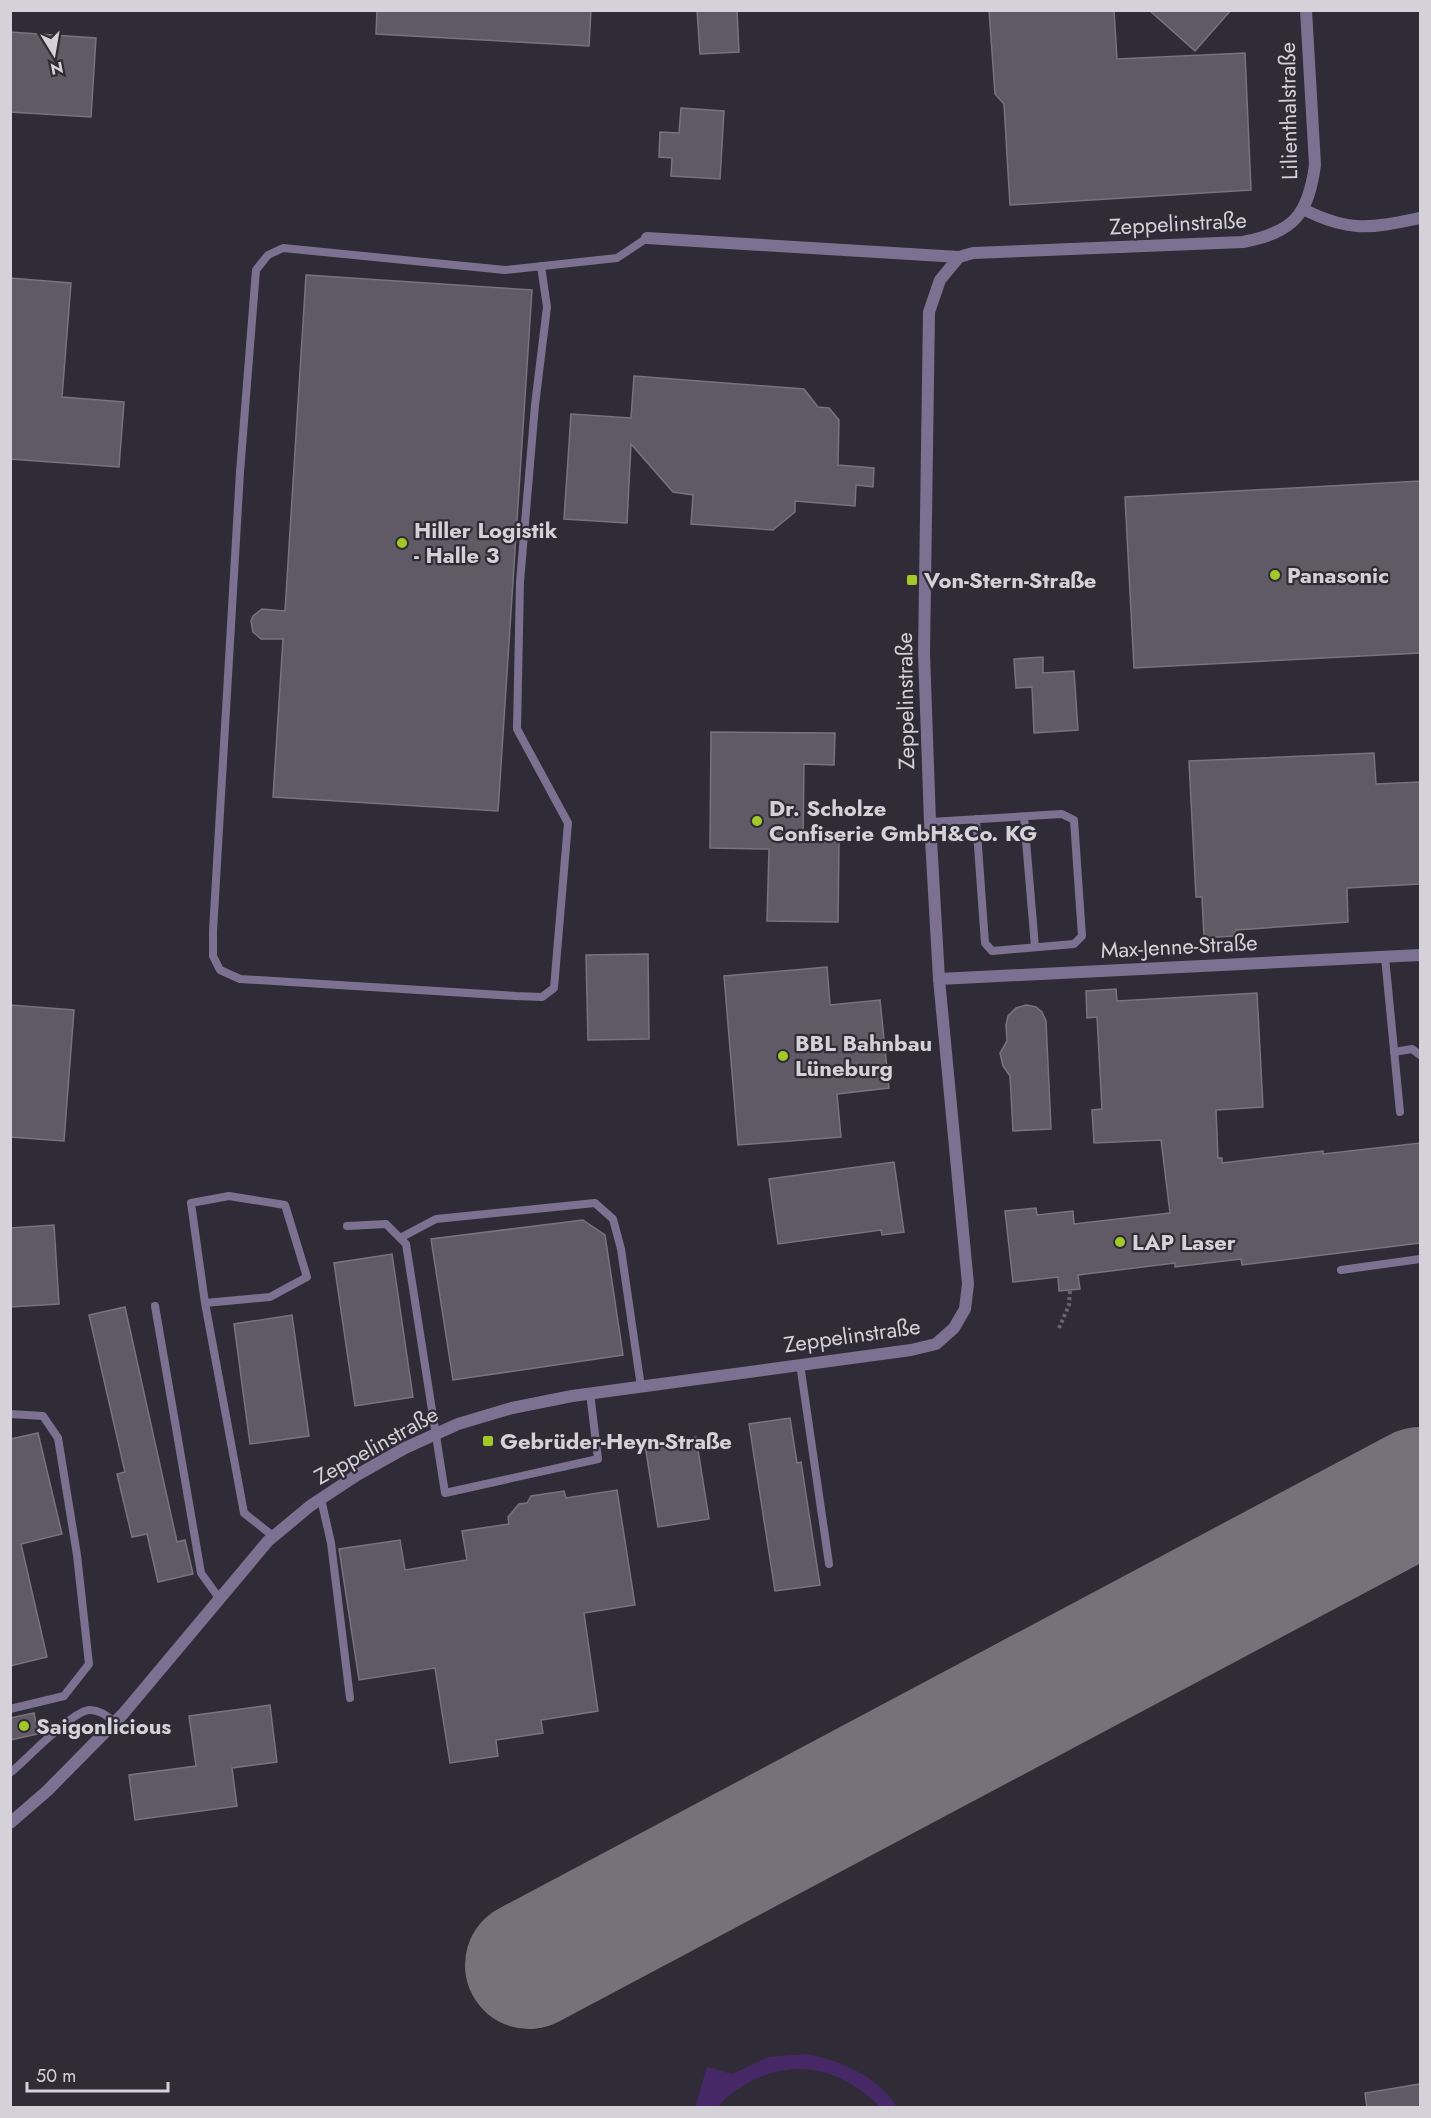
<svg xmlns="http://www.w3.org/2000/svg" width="1431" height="2118" font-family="Jost,sans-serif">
<rect width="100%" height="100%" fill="#302c37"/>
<path fill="#452865" d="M 806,2054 C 842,2061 876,2075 897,2107 L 880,2107 C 846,2072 800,2057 754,2080 C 740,2087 727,2095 718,2107 L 695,2107 L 707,2067 L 732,2074 L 769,2057 Z"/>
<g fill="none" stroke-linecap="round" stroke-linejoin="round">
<path stroke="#75727b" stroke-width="128" d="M 529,1965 L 1420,1491"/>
</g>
<g fill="#5f5a66" stroke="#77737f" stroke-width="1.5">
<path d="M 377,10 L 591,10 L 589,46 L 376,34 Z"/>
<path d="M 697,10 L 737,10 L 739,52 L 700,54 Z"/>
<path d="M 989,10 L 1114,10 L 1117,59 L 1245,53 L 1251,190 L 1010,205 L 1004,104 L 995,94 Z"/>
<path d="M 1149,10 L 1231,10 L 1195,51 Z"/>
<path d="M 10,32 L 96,38 L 91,117 L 10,112 Z"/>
<path d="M 681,108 L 724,111 L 720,179 L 671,176 L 672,158 L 659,157 L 660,132 L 679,133 Z"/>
<path d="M 306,275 L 532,290 L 498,811 L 273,797 L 283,639 L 261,639 L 253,632 L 251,621 L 253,616 L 262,609 L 285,611 Z"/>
<path d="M 10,278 L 71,283 L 62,397 L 124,402 L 119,467 L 10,459 Z"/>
<path d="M 634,376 L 804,389 L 818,407 L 829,408 L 839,420 L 838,465 L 874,468 L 873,487 L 856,485 L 855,506 L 795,501 L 795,512 L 773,530 L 691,524 L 693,495 L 673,492 L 631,444 L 627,523 L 564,519 L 571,414 L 631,418 Z"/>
<path d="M 1420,481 L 1420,653 L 1134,668 L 1125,497 Z"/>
<path d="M 1043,657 L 1043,673 L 1074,671 L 1078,730 L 1034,733 L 1032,687 L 1016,688 L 1014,659 Z"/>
<path d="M 711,732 L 835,733 L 834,765 L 804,764 L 803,841 L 839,842 L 838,922 L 767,921 L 769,849 L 710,848 Z"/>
<path d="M 1374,753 L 1376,784 L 1420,782 L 1420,884 L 1347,888 L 1348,922 L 1236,930 L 1233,936 L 1204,938 L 1202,897 L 1196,897 L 1189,761 Z"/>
<path d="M 648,954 L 649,1039 L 588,1040 L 586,955 Z"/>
<path d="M 827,967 L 830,1005 L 880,1000 L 889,1088 L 837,1094 L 841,1137 L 738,1145 L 724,976 Z"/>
<path d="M 1116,989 L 1117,1001 L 1257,993 L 1263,1107 L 1216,1110 L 1218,1158 L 1222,1158 L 1222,1163 L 1323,1151 L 1323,1154 L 1420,1143 L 1420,1243 L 1242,1265 L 1241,1259 L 1175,1267 L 1175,1263 L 1078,1275 L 1080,1289 L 1059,1291 L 1058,1277 L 1013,1282 L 1005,1211 L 1036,1208 L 1037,1215 L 1073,1211 L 1074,1224 L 1170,1213 L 1161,1140 L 1094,1143 L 1092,1110 L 1102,1109 L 1097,1017 L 1087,1018 L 1086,991 Z"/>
<path d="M 10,1005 L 74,1010 L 64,1141 L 10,1137 Z"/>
<path d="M 1026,1005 L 1036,1007 L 1042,1012 L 1046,1021 L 1051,1129 L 1013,1131 L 1010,1076 L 1003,1066 L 1000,1053 L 1007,1041 L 1006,1025 L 1008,1016 L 1016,1008 Z"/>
<path d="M 894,1162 L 904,1232 L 882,1235 L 881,1230 L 778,1244 L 769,1179 Z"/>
<path d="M 583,1220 L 605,1235 L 623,1355 L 453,1380 L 431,1239 Z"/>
<path d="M 54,1225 L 59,1304 L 10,1307 L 10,1228 Z"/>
<path d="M 392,1254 L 413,1397 L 355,1406 L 334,1263 Z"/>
<path d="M 125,1307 L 177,1542 L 185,1540 L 193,1574 L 158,1582 L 147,1534 L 132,1537 L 117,1474 L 125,1472 L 89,1315 Z"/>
<path d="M 292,1315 L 309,1436 L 250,1444 L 234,1324 Z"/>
<path d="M 790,1418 L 797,1463 L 801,1462 L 820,1585 L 775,1591 L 749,1424 Z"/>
<path d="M 38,1433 L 62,1534 L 21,1544 L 47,1657 L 10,1666 L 10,1439 Z"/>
<path d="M 696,1437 L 709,1519 L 658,1527 L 645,1445 Z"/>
<path d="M 617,1490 L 635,1605 L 584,1613 L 598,1711 L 541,1720 L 543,1733 L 496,1740 L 498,1756 L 450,1763 L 435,1668 L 359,1680 L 339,1549 L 400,1540 L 405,1570 L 467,1560 L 462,1531 L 509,1524 L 508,1517 L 519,1504 L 527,1503 L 531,1496 L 564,1491 L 566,1498 Z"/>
<path d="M 270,1705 L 277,1762 L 232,1768 L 237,1806 L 135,1820 L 129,1775 L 196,1766 L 189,1716 Z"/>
<path d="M 34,1713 L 38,1734 L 10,1740 L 10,1718 Z"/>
<path d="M 1420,2084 L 1420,2108 L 1367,2108 L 1365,2093 Z"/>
</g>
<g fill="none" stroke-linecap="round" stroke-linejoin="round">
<path stroke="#69656f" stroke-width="4" stroke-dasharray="3 3" stroke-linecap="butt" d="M 1059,1328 L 1069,1305 L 1070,1290"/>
<g stroke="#7d7191" stroke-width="8">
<path d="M 541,266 L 547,307 L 535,405 L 520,582 L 517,729 L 568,823 L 554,988 L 542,997 L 516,996 L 240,979 L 220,970 L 213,956 L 213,931 L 240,472 L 256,270 L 268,255 L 283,248 L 505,270 L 617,258 L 647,238"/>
<path d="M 1024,817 L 1035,947"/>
<path d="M 930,822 L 1062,814 L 1074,820 L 1082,936 L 1074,944 L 992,951 L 985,943 L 976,819"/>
<path d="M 1385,957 L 1400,1112"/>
<path d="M 1394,1052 L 1412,1049 L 1420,1055"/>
<path d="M 347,1226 L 386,1224 L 406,1244 L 445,1493 L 598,1459 L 590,1393"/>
<path d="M 400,1238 L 436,1219 L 595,1203 L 613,1219 L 621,1249 L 641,1387"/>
<path d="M 1341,1270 L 1420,1259"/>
<path d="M 205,1303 L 270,1297 L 307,1277 L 285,1205 L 229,1196 L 191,1203 L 205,1303 L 244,1513 L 273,1536"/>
<path d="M 155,1306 L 201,1573 L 219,1598"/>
<path d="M 800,1364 L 829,1564"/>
<path d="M 10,1414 L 43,1416 L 58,1438 L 77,1555 L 89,1664 L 64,1696 L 10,1709"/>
<path d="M 321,1499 L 331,1543 L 350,1698"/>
<path d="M 10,1773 C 26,1760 73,1710 90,1710 C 100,1710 107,1716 115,1722"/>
</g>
<g stroke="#7d7191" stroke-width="12">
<path d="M 1303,209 C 1350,233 1371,228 1420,218"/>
<path d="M 647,238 L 959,257"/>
<path d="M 939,979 L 1420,955"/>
<path d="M 10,1823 L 47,1791 L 123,1714 L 268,1541 L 310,1506 L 357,1475 L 405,1448 L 458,1424 L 512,1408 L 572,1396 L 911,1350 L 936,1344 L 954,1328 L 965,1309 L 968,1284 L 939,979 L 930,822 L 924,653 L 929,312 L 940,280 L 959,257 L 973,253 L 1243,242 C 1294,232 1308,215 1315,165 L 1306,10"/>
</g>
</g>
<g fill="#a2c927" stroke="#302c37" stroke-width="2">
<circle cx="402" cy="543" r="6"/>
<circle cx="1275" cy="575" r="6"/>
<rect x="906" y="574" width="12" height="12" rx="3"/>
<circle cx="757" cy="821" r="6"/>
<circle cx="783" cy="1056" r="6"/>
<circle cx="1120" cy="1242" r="6"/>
<rect x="482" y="1435" width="12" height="12" rx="3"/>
<circle cx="24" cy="1726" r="6"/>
</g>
<g text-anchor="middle" stroke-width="4.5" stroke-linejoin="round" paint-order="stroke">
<g font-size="22" fill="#d4d1d8" stroke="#302c37">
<text transform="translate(1288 111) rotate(-91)" y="8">Lilienthalstraße</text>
<text transform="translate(1178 223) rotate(-3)" y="8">Zeppelinstraße</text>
<text transform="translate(905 701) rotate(-91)" y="8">Zeppelinstraße</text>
<text transform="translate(1179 946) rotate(-3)" y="8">Max-Jenne-Straße</text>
<text transform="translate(852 1335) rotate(-8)" y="8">Zeppelinstraße</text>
<text transform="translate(376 1445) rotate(-29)" y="8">Zeppelinstraße</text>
</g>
<g font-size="22" font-weight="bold" fill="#d4d1d8" stroke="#302c37" text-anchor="start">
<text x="414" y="538">Hiller Logistik<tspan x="414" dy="25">- Halle 3</tspan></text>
<text x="1287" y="583">Panasonic</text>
<text x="924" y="588">Von-Stern-Straße</text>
<text x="769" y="816">Dr. Scholze<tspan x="769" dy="25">Confiserie GmbH&amp;Co. KG</tspan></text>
<text x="795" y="1051">BBL Bahnbau<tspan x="795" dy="25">Lüneburg</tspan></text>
<text x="1132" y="1250">LAP Laser</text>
<text x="500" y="1449">Gebrüder-Heyn-Straße</text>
<text x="36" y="1734">Saigonlicious</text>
</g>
</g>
<rect width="1431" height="2118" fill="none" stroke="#d4d1d8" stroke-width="24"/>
<g transform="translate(54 54) rotate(169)" stroke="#302c37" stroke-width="4.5" paint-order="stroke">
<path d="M0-4.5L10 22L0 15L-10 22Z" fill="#d4d1d8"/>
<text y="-9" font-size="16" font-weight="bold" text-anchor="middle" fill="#d4d1d8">N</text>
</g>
<path d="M27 2082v9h141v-9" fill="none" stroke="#d4d1d8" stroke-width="3"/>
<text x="36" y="2082" font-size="18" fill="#d4d1d8" stroke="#302c37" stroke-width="4.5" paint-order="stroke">50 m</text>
</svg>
